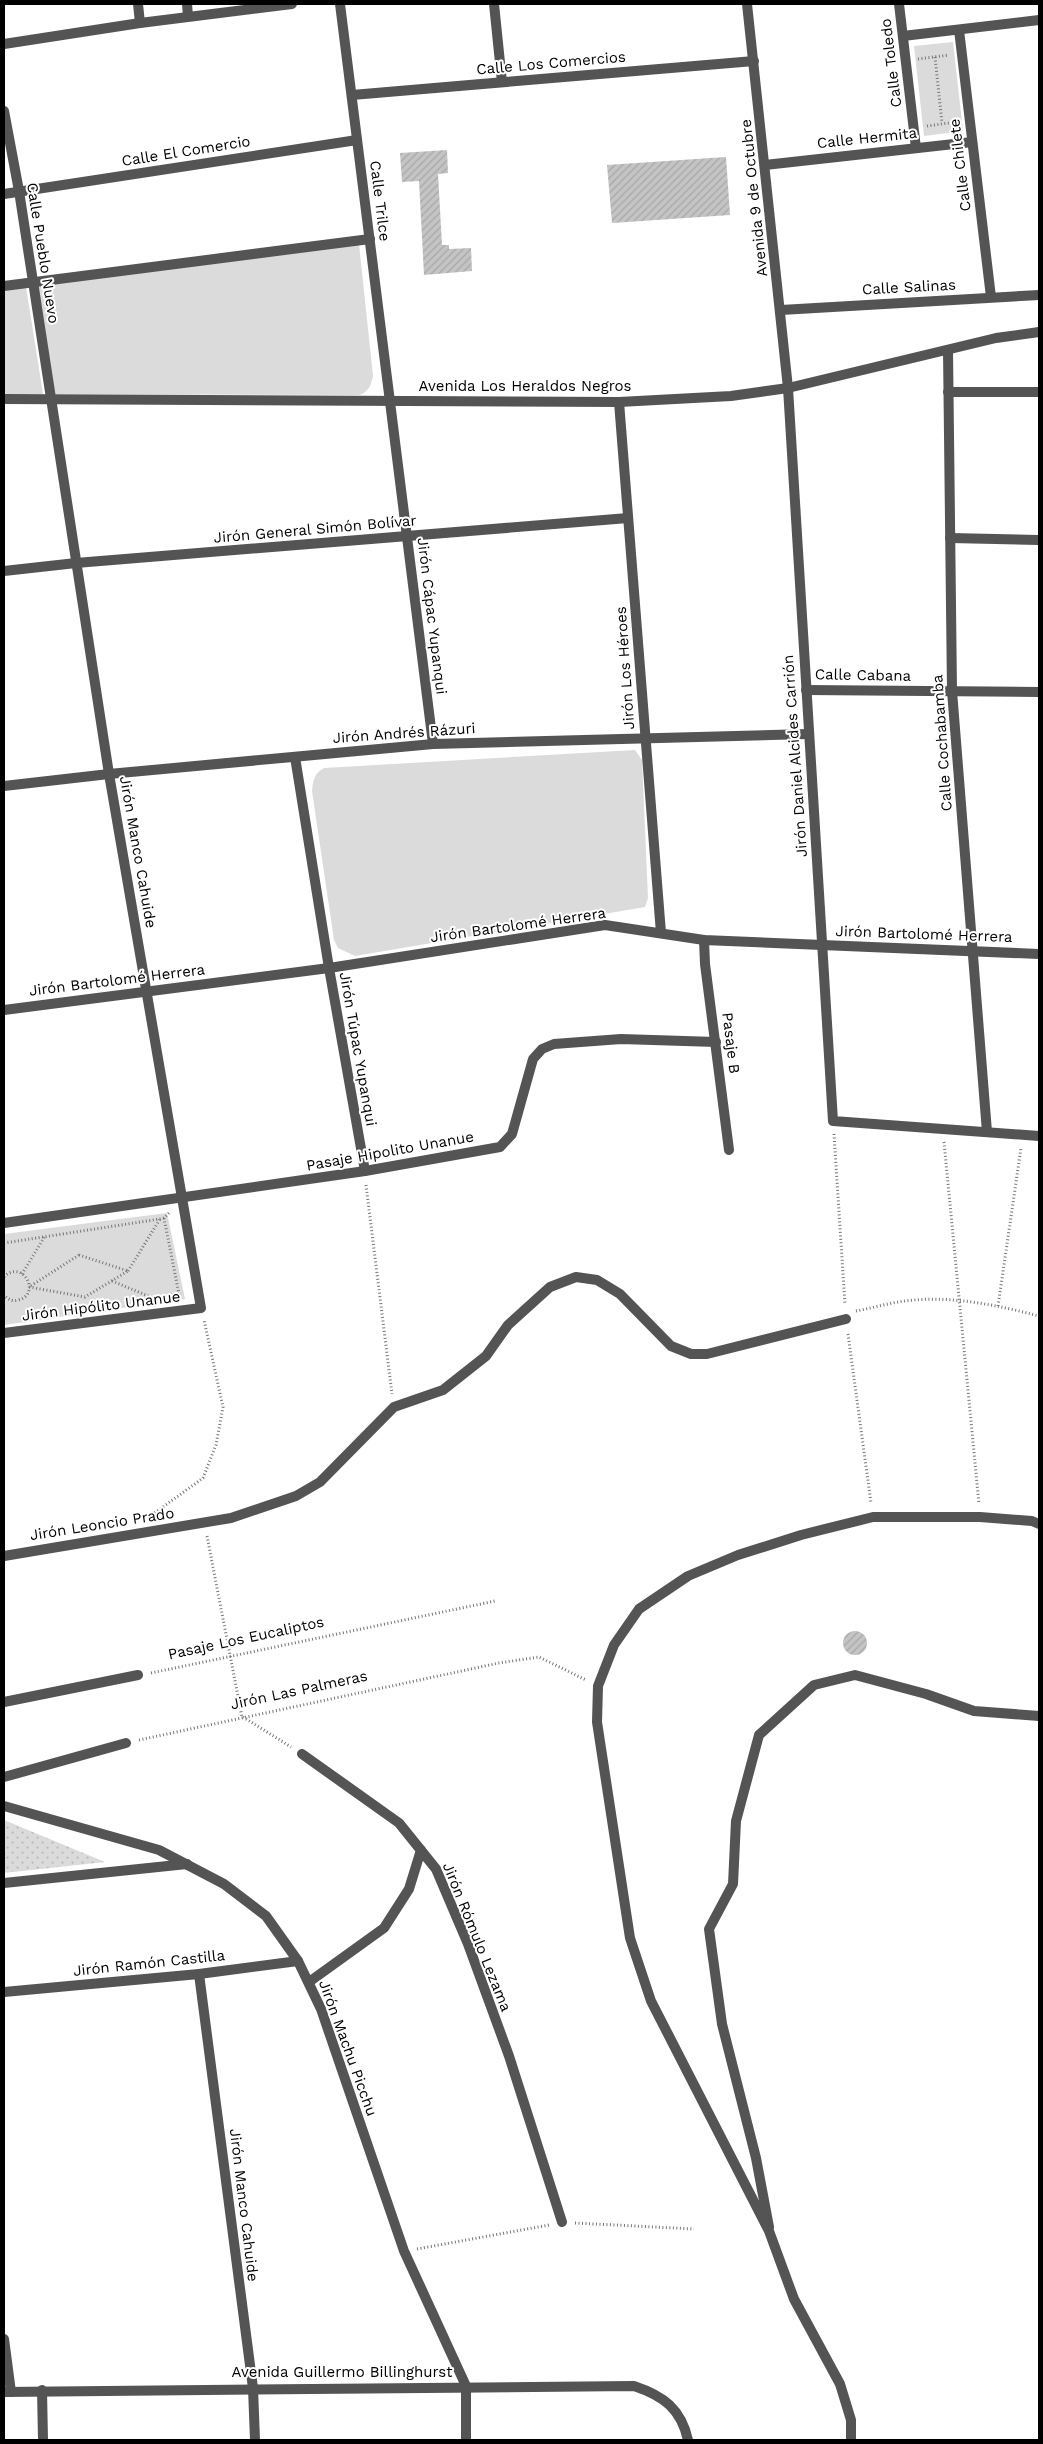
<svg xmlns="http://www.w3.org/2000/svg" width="1043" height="2444" font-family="'Work Sans',sans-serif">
<defs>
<pattern id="grass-dots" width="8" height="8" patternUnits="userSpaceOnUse" patternTransform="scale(1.25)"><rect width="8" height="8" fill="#dbdbdb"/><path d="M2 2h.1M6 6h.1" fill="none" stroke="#bababa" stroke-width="1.8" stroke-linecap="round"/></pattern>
<pattern id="building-hatch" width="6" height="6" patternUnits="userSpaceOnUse" patternTransform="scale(1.25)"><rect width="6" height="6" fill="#c4c4c4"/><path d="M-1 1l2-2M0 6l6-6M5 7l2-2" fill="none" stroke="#a7a7a7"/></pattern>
</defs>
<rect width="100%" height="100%" fill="#fff"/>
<path fill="url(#grass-dots)" d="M 4,1820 L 105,1862 L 4,1873 Z"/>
<g fill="#dbdbdb">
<path d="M 953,42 L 963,131 L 924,136 L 914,46 Z"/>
<path d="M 359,244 L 373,376 C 371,385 369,392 359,395 L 54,394 L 37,286 Z"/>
<path d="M 26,287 L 43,394 L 4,395 L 4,290 Z"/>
<path d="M 635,750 L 642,760 L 648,898 L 645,907 L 355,956 L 338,948 L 334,940 L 312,791 C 313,780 314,774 324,768 Z"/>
<path d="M 167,1213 L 185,1299 L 4,1325 L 4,1234 Z"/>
</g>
<g fill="url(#building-hatch)">
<path d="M 447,150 L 448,173 L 438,174 L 442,245 L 449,245 L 449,249 L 471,248 L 472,271 L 424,275 L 419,181 L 402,182 L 400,153 Z"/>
<path d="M 726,157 L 730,215 L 612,223 L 607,165 Z"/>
<circle cx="855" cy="1643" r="12"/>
</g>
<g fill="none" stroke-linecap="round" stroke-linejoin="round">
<g stroke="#767676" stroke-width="3" stroke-dasharray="1 2.5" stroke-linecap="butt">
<path d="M 935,57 L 942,123"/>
<path d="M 918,59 L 949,55"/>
<path d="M 927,126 L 956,122"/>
<path d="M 834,1134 L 845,1305"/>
<path d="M 944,1142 L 979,1504"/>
<path d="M 366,1185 L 392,1394"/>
<path d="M 164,1218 L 179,1294 L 170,1295"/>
<path d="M 4,1243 L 160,1219 L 164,1218 L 169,1213"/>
<path d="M 79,1255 L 128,1271 L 85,1297 L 29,1287 Z"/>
<path d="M 128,1271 L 160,1219"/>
<path d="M 22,1274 L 45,1236"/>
<path d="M 4,1277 C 23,1258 42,1295 18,1300 C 12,1302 8,1299 4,1295"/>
<path d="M 112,1281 L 153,1298"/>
<path d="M 998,1306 L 1021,1148"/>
<path d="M 856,1311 C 872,1308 889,1303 905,1301 C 949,1295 997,1305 1039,1316"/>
<path d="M 848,1334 L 871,1503"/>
<path d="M 149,1517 L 203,1478 L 216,1445 L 223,1407 L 204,1320"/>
<path d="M 207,1536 L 242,1717"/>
<path d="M 151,1673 L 495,1601"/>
<path d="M 243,1717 L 291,1747"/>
<path d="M 139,1740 L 499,1663 L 539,1657 L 586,1680"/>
<path d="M 575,2223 L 694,2229"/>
<path d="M 417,2249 L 549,2225"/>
</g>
<path stroke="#545454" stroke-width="10" d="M 769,2227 L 756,2158 L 722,2024 L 709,1929 L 733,1884 L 736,1821 L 759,1735 L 814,1685 L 855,1675 L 926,1694 L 974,1711 L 1039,1716"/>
<g stroke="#545454" stroke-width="10">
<path d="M 138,4 L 140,23"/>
<path d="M 187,4 L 188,16"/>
<path d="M 340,4 L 433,744"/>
<path d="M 494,4 L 502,82"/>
<path d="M 747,4 L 788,388 L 833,1121 L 1039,1136"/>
<path d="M 899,4 L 916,148"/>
<path d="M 959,30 L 991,297"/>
<path d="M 903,36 L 1039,20"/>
<path d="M 4,44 L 140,23 L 292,4"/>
<path d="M 352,95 L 754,61"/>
<path d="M 4,111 L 19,191 L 109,774 L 201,1308 L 4,1333"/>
<path d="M 765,165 L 972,142"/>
<path d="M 4,194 L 357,140"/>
<path d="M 4,286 L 370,239"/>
<path d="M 781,310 L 1039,295"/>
<path d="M 948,350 L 952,691 L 987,1132"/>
<path d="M 948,392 L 1039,392"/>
<path d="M 619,402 L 661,933"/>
<path d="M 950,538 L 1039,540"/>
<path d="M 4,571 L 76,563 L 628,518"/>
<path d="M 806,690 L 1039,692"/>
<path d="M 295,757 L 329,968 L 365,1171"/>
<path d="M 4,786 L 109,774 L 433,744 L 808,734"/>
<path d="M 704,940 L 705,964 L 729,1150"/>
<path d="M 4,1010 L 329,968 L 605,925 L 704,940 L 1039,954"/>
<path d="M 4,1223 L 365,1171 L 500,1147 L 512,1134 L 533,1059 L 542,1049 L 554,1044 L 621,1039 L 716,1042"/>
<path d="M 4,1556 L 231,1518 L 296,1496 L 320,1482 L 394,1407 L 443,1390 L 486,1356 L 508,1325 L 550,1287 L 576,1277 L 597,1280 L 620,1294 L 671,1346 L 691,1354 L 707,1354 L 846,1319"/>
<path d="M 4,1702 L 138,1675"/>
<path d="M 302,1754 L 399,1823 L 436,1869 L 468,1944 L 509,2056 L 562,2222"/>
<path d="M 4,1777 L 126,1743"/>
<path d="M 4,1806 L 159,1850 L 224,1884 L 266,1916 L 298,1961 L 321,2009 L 404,2251 L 466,2386 L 466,2440"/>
<path d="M 4,1883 L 187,1864"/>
<path d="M 199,1974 L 253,2388 L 255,2440"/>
<path d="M 309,1982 L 384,1928 L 409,1889 L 421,1850"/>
<path d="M 4,1992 L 199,1974 L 298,1961"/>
<path d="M 4,2339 L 11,2392"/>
<path d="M 42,2390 L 43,2440"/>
<path d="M 4,2392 L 634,2386 C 664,2396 681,2409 688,2440"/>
<path d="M 851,2440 L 851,2420 L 840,2384 L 794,2299 L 769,2231 L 651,2001 L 630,1938 L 597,1722 L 598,1686 L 614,1645 L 639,1609 L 688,1576 L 738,1555 L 801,1535 L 873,1517 L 980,1517 L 1032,1521 L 1039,1524"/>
</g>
<path stroke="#545454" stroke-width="10" d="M 4,399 L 619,402 L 731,396 L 788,388 L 996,338 L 1039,332"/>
</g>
<g text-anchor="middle" stroke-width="4" stroke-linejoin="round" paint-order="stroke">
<g font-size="15" fill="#000" stroke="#fff">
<text transform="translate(551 63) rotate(-5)" y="5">Calle Los Comercios</text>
<text transform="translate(891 63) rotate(-97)" y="5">Calle Toledo</text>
<text transform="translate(867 138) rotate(-6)" y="5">Calle Hermita</text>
<text transform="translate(186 151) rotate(-9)" y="5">Calle El Comercio</text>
<text transform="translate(960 165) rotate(-97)" y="5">Calle Chilete</text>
<text transform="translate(754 198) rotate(-96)" y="5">Avenida 9 de Octubre</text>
<text transform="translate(380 201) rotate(83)" y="5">Calle Trilce</text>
<text transform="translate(43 253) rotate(81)" y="5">Calle Pueblo Nuevo</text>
<text transform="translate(909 287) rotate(-3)" y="5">Calle Salinas</text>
<text x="525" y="391">Avenida Los Heraldos Negros</text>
<text transform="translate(315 529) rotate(-5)" y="5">Jirón General Simón Bolívar</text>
<text transform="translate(432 616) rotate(83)" y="5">Jirón Cápac Yupanqui</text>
<text transform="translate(625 668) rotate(-94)" y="5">Jirón Los Héroes</text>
<text transform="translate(863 675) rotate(1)" y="5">Calle Cabana</text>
<text transform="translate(404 733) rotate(-4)" y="5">Jirón Andrés Rázuri</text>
<text transform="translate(942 743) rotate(-94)" y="5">Calle Cochabamba</text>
<text transform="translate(795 756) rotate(-94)" y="5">Jirón Daniel Alcides Carrión</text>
<text transform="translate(138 852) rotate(80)" y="5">Jirón Manco Cahuide</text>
<text transform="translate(518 925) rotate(-8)" y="5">Jirón Bartolomé Herrera</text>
<text transform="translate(924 934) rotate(2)" y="5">Jirón Bartolomé Herrera</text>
<text transform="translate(117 980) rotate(-7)" y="5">Jirón Bartolomé Herrera</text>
<text transform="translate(731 1043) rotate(83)" y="5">Pasaje B</text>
<text transform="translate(358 1049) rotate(80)" y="5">Jirón Túpac Yupanqui</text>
<text transform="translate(390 1151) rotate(-10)" y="5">Pasaje Hipolito Unanue</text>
<text transform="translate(101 1306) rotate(-7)" y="5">Jirón Hipólito Unanue</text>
<text transform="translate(102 1524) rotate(-9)" y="5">Jirón Leoncio Prado</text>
<text transform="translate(246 1638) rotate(-12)" y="5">Pasaje Los Eucaliptos</text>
<text transform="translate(299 1690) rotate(-12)" y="5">Jirón Las Palmeras</text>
<text transform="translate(477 1937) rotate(68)" y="5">Jirón Rómulo Lezama</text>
<text transform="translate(149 1963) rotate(-6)" y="5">Jirón Ramón Castilla</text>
<text transform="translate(348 2048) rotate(70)" y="5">Jirón Machu Picchu</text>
<text transform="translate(244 2205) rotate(83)" y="5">Jirón Manco Cahuide</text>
<text x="342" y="2377">Avenida Guillermo Billinghurst</text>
</g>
</g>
<rect width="1043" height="2444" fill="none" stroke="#000000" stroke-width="10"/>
</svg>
